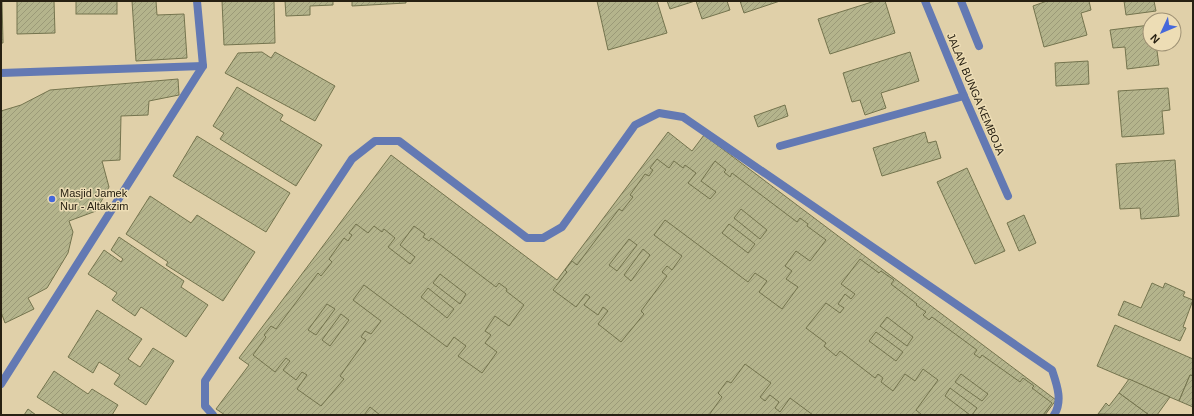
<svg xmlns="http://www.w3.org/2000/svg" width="1194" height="416" font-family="Arial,sans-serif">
<defs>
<pattern id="building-hatch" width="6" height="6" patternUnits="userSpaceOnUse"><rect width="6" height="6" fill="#b4b48c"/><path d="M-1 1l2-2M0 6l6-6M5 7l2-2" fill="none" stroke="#9b9a78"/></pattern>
</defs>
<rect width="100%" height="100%" fill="#e0d0a9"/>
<g fill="url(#building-hatch)" stroke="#74744e" fill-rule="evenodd">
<path d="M 1,1 L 2,1 L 3,43 L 1,43 Z"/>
<path d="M 17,1 L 54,1 L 55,33 L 17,34 Z"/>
<rect x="76" y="1" width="41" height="13"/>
<path d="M 132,1 L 156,1 L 157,15 L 184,14 L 187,58 L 136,61 Z"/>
<path d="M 222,1 L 274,1 L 275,43 L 224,45 Z"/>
<path d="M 285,1 L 333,1 L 333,5 L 310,6 L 310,15 L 286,16 Z"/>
<path d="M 352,1 L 406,1 L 406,3 L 352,6 Z"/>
<path d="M 597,1 L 657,1 L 667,33 L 608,50 Z"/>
<path d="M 667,1 L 695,1 L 670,9 Z"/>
<path d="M 696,1 L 727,1 L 730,10 L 702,19 Z"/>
<path d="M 740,1 L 780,1 L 744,13 Z"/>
<path d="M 875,1 L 885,1 L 895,33 L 830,54 L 818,19 Z"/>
<path d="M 1047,1 L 1089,1 L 1091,10 L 1081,13 L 1087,35 L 1044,47 L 1033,6 Z"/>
<path d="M 1124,1 L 1154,1 L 1156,11 L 1126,15 Z"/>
<path d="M 1150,25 L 1150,44 L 1156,44 L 1159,65 L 1127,69 L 1125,47 L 1113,48 L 1110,30 Z"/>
<path d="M 262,52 L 271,58 L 275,52 L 335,86 L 315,121 L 225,73 L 238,53 Z"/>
<path d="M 910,52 L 919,81 L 881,93 L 886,108 L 865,115 L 860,100 L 852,102 L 843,73 Z"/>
<path d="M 1088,61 L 1089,84 L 1056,86 L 1055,63 Z"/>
<path d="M 178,79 L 179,95 L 149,101 L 148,115 L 121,116 L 120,160 L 102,161 L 109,187 L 96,211 L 69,221 L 73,232 L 68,253 L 47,288 L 28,298 L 34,309 L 5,323 L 1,312 L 1,111 L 21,105 L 50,90 Z"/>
<path d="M 237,87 L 283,115 L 280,120 L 322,145 L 296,186 L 220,139 L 224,133 L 213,126 Z"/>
<path d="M 1168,88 L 1170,110 L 1162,111 L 1164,134 L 1122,137 L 1118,91 Z"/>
<path d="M 785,105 L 788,116 L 758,127 L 754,116 Z"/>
<path d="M 668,132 L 692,151 L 704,135 L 1056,400 L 1045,415 L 225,415 L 216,409 L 249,365 L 239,358 L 391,155 L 557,280 Z"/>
<path d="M 925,132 L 928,143 L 936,141 L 941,158 L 882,176 L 873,148 Z"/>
<path d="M 197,136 L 290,193 L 266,232 L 173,176 Z"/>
<path d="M 657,159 L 669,168 L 674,161 L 683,168 L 685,165 L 696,173 L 688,183 L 710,199 L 716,192 L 701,181 L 715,161 L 726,170 L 724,172 L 730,177 L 732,173 L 797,222 L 800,218 L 808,224 L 807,226 L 826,240 L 810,261 L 796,251 L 785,266 L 792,271 L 786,279 L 798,287 L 782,309 L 759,292 L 767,281 L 755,273 L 748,282 L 665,220 L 654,235 L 682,256 L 672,270 L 667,266 L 662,272 L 667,276 L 641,311 L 644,314 L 621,342 L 598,324 L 608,311 L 603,307 L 598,315 L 584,305 L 590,297 L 586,294 L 576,307 L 553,290 L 567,272 L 565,270 L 572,261 L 577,265 L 619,209 L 622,211 L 633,197 L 630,195 L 645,174 L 649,176 L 653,170 L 650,168 ZM 741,209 L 767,230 L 760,239 L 734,218 ZM 729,224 L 755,244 L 748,253 L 722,233 ZM 629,239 L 637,245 L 617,271 L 609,265 ZM 643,249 L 650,255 L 631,281 L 624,275 Z"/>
<path d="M 1175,160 L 1179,216 L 1141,219 L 1140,208 L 1120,209 L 1116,164 Z"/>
<path d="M 967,168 L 1005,251 L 975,264 L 937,182 Z"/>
<path d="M 150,196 L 191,223 L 197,215 L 255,252 L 223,301 L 166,265 L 168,262 L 126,234 Z"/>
<path d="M 1024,215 L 1036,243 L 1019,251 L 1007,223 Z"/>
<path d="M 356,224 L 368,233 L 374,226 L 382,232 L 384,229 L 395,238 L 388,247 L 410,264 L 415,257 L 400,245 L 414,226 L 425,234 L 423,237 L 429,241 L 431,238 L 496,287 L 499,283 L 507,289 L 506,291 L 524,305 L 509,326 L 495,316 L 485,331 L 491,335 L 485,343 L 497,352 L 482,373 L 458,356 L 466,346 L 454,337 L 447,347 L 364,285 L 353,300 L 381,321 L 371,334 L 365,331 L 361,337 L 366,340 L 340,376 L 344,379 L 321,406 L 297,389 L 307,375 L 302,372 L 296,380 L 283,370 L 290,361 L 286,358 L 275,372 L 253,355 L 266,337 L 264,335 L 271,326 L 276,329 L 318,273 L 321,276 L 332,262 L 329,259 L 344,238 L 348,241 L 352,235 L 349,233 ZM 440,274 L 466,294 L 460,304 L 433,283 ZM 428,288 L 454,309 L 447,318 L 421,297 ZM 327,304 L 335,309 L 316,335 L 308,330 ZM 341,314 L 349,320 L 330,346 L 322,340 Z"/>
<path d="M 119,237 L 184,281 L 181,287 L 208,305 L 186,337 L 141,307 L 135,316 L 112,300 L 117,293 L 88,274 L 104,250 L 121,262 L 123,259 L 111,250 Z"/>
<path d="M 860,259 L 879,273 L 881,271 L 894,280 L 891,284 L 917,304 L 916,305 L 926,312 L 923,315 L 929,320 L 932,317 L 977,350 L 974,354 L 980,358 L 982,355 L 1020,382 L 1023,378 L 1034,386 L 1032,388 L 1052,403 L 1043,415 L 972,415 L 977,408 L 950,388 L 945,396 L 970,415 L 922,415 L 916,410 L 938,380 L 923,369 L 915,381 L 905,374 L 893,391 L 881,382 L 883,378 L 878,374 L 875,378 L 840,351 L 836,356 L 824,346 L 826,343 L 806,328 L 826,303 L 840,313 L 844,308 L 838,304 L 845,294 L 851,299 L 855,294 L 841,284 ZM 887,317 L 913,337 L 907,346 L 880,326 ZM 876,332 L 903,352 L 896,361 L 869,341 ZM 961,374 L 988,394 L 982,401 L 955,382 Z"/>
<path d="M 1152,283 L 1163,288 L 1165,283 L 1185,292 L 1183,296 L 1193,300 L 1183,327 L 1186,328 L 1180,341 L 1118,315 L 1124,301 L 1141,308 Z"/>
<path d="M 97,310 L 142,339 L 128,359 L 140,367 L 153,348 L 174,361 L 146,405 L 114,384 L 120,375 L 99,362 L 93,373 L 68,357 Z"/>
<path d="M 1115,325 L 1193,359 L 1193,376 L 1190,375 L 1179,401 L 1097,366 Z"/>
<path d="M 745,364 L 771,383 L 760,397 L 765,401 L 770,395 L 779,402 L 775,408 L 780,412 L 790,398 L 813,415 L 709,415 L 722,397 L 718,393 L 727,381 L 731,383 Z"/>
<path d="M 54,371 L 88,394 L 92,389 L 118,405 L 112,415 L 65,415 L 37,397 Z"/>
<path d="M 1190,375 L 1193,376 L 1193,407 L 1179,401 Z"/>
<path d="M 1129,379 L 1170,397 L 1157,415 L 1149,415 L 1119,393 Z"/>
<path d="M 1119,393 L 1149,415 L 1098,414 L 1106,403 L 1109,406 Z"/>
<path d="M 370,407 L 380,415 L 364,415 Z"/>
<path d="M 28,409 L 36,415 L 24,415 Z"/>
</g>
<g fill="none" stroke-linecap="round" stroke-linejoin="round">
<g stroke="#6379b3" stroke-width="8">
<path d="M 961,1 L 979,46"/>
<path d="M 213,415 L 205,406 L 205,381 L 352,159 L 375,141 L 399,141 L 527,238 L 543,238 L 562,227 L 635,125 L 659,113 L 683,117 L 1052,370 C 1057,385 1063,401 1054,415"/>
</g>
<g stroke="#6379b3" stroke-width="8">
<path d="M 925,1 L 964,96 L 1008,196"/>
<path d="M 1,73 L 203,66"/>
<path d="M 780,146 L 964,96"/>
<path d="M 1,384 L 203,66 L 197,1"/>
</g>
</g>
<circle fill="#4568db" stroke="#edddb5" stroke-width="1.5" cx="52" cy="199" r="4"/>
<g text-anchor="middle" stroke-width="3" stroke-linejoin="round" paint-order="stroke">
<g font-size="11" fill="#272012" stroke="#edddb5">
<text transform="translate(976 94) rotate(67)" y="4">JALAN BUNGA KEMBOJA</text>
</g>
<g font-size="11" fill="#272012" stroke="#edddb5" text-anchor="start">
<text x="60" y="197">Masjid Jamek<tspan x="60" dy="13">Nur - Altakzim</tspan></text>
</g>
</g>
<rect width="1194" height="416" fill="none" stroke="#272012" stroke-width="4"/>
<g transform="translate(1162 32) rotate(226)"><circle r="19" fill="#edddb5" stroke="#9e9174"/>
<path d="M0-3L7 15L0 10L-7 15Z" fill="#4568db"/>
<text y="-6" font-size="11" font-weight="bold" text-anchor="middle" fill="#272012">N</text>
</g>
</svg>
